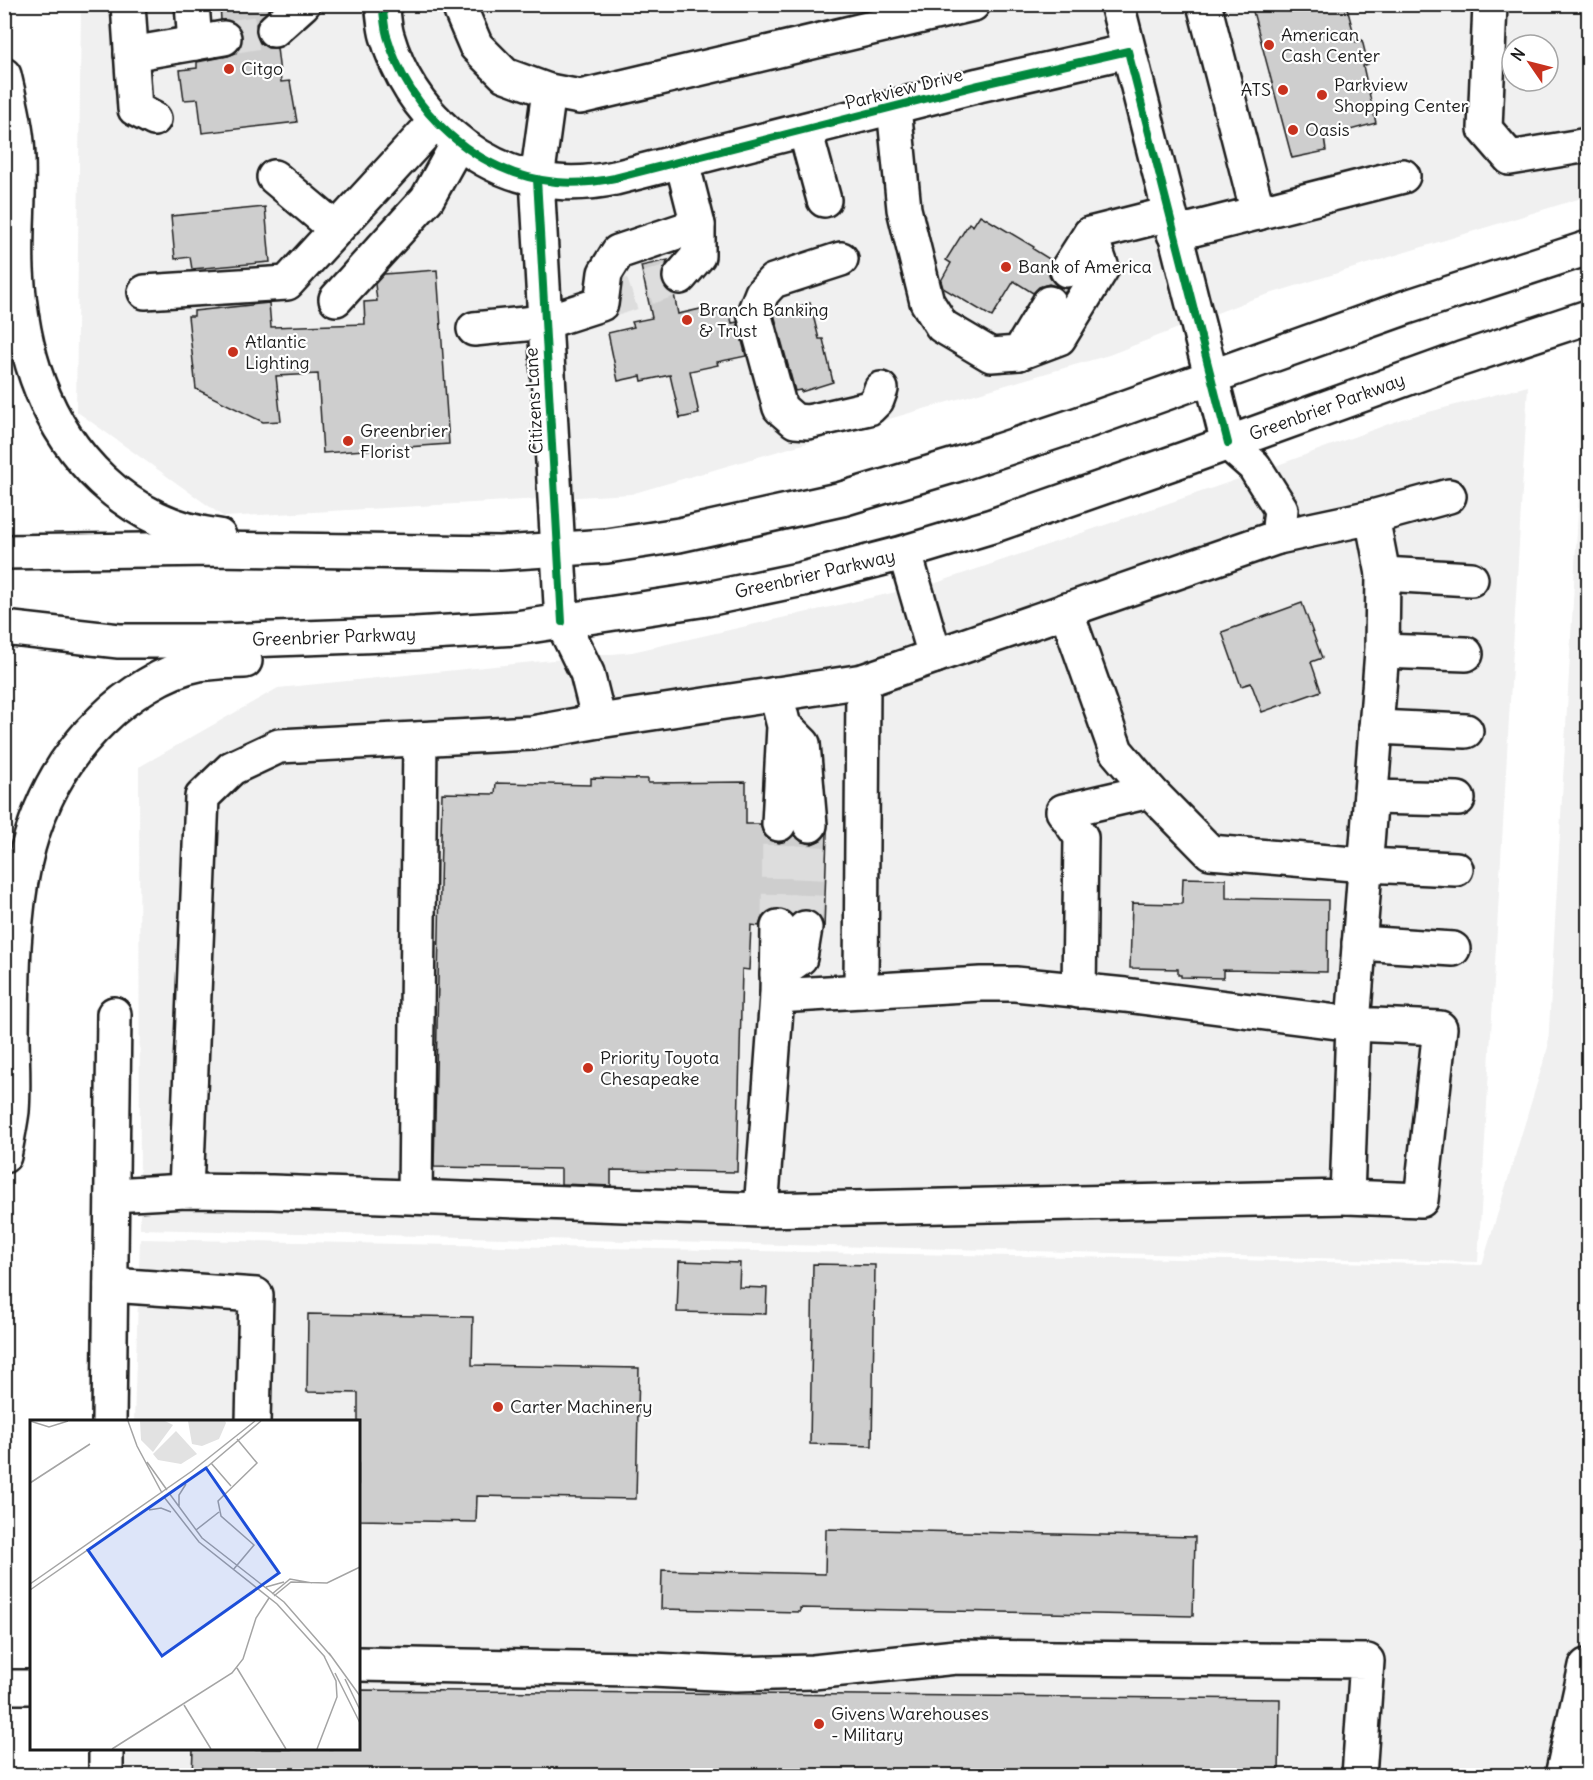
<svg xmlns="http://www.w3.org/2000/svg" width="1593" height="1780" font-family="Delius,sans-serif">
<rect width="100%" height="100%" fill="#fff"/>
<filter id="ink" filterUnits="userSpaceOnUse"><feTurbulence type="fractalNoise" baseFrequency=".0167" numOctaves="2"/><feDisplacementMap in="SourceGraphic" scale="12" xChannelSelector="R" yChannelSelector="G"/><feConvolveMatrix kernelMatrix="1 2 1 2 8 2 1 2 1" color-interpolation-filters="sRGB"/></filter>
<g filter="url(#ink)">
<g fill="#f0f0f0" fill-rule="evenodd">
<path d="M 81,5 L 1588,5 L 1588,196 L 1253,299 L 1109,355 L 631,494 L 224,517 L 76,411 ZM 1512,45 L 1548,45 L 1548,81 L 1512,81 Z"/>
<path d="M 1587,352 L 1588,352 L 1588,1775 L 122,1776 L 123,1749 L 358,1748 L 358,1422 L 134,1421 L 140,1239 L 1482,1265 L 1548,1047 Z"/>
<path d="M 1528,386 L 1478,1262 L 140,1229 L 139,767 L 278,688 L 632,652 L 936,583 L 1259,472 L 1402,419 Z"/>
</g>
<g fill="#cecece" stroke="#1c1c1c" stroke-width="1.5">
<path d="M 220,4 L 271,4 L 272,7 L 256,24 L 256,34 L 260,43 L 268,48 L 277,48 L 281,82 L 290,81 L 297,122 L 202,133 L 198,99 L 184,100 L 180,70 L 197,68 L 197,62 L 228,56 L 236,53 L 241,45 L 243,35 L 239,27 L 231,21 L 221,20 Z"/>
<path d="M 1251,4 L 1346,4 L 1356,42 L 1362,40 L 1368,64 L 1363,66 L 1376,123 L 1324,137 L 1326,151 L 1292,158 Z"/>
<path d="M 265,207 L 270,262 L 192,269 L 190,257 L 175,259 L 171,216 Z"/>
<path d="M 980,215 L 1034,247 L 1033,249 L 1051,260 L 1048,269 L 1050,278 L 1057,286 L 1067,289 L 1065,293 L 1058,287 L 1049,284 L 1039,287 L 1033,293 L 1014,281 L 992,317 L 943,288 L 941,281 L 951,263 L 946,260 L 969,223 L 973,226 Z"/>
<path d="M 668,260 L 662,273 L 662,283 L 667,291 L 674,294 L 678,314 L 705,308 L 707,314 L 729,310 L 732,323 L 737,322 L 746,356 L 717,362 L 718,365 L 690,371 L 699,414 L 680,418 L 670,375 L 642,381 L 641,376 L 618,381 L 608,333 L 634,327 L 632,322 L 652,318 L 641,266 Z"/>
<path d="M 437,270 L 449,444 L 323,453 L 318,374 L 276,376 L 281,421 L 263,422 L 196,389 L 188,316 L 194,316 L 194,311 L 269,303 L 271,327 L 365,324 L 364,302 L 377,301 L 375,284 L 384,274 Z"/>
<path d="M 810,303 L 819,339 L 823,339 L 833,382 L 801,392 L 801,390 L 795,391 L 774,314 Z"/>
<path d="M 1302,603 L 1322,658 L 1311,662 L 1321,691 L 1262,712 L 1251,683 L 1241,686 L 1222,632 Z"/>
<path d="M 591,778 L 648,779 L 648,783 L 746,782 L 746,824 L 760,824 L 763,833 L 769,840 L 779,843 L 788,840 L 794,835 L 802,842 L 812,844 L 821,840 L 827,833 L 824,930 L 822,921 L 817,914 L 807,909 L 799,910 L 792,915 L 787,911 L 779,908 L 769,910 L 762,917 L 759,926 L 751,925 L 749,970 L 742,969 L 737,1172 L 611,1170 L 611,1186 L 561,1184 L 561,1169 L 434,1167 L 442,793 L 495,794 L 496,783 L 591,785 Z"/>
<path d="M 1183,878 L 1226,879 L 1226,898 L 1328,900 L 1327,972 L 1223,970 L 1223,978 L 1181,977 L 1181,975 L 1178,975 L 1178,969 L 1130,968 L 1132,903 L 1182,904 Z"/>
<path d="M 679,1261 L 740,1263 L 739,1287 L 767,1288 L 766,1314 L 677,1312 Z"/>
<path d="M 813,1264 L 875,1265 L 872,1446 L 810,1444 Z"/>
<path d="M 308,1314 L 473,1317 L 472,1365 L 639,1368 L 636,1499 L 477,1496 L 476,1522 L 358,1520 L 358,1393 L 307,1392 Z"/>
<path d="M 826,1529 L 1195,1537 L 1193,1616 L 800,1608 L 800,1612 L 661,1609 L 662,1570 L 825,1574 Z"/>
<path d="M 358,1690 L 1280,1699 L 1279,1776 L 192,1776 L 193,1749 L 358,1749 Z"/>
</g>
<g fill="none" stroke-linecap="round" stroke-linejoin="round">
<g stroke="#ddd" stroke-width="33" stroke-dasharray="33 16" stroke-linecap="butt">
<path d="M 224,38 L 274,30"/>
<path d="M 601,304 L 680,277"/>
<path d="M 778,927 L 779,824"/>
<path d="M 805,928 L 810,825"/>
</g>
<defs>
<g id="minor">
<path d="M 128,4 L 135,109 L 154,119"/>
<path d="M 192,4 L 195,43"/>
<path d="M 382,4 C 384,15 384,26 387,36 C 409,112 476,174 556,182 C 576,184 596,182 615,178 L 979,85 L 1128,51"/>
<path d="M 461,4 L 461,11 L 476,46 L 505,75 L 549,91 L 580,97 L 973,4"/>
<path d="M 1204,4 L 1258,213"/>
<path d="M 1490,4 L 1485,129 L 1510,158 L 1588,145"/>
<path d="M 274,30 L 303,4"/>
<path d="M 131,54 L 224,38"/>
<path d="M 894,107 L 904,209 L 927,302 L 942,326 L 991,355 L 1019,353 L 1049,303"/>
<path d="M 805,130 L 824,200"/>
<path d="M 274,177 L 336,229"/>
<path d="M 1174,234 L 1403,176"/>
<path d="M 841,259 L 773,281 L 762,293 L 754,313 L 780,408 L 795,421 L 808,422 L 869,408 L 877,400 L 881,389"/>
<path d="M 1067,270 L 1090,234 L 1169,214"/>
<path d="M 680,277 L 698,256 L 698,225 L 682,162"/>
<path d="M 145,292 L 287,283 L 436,121"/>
<path d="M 336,299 L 427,199 L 458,143"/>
<path d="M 474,329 L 545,322 L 601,304 L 605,273 L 618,252 L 698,225"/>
<path d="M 1019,353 L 1059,338 L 1102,268 L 1090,234"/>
<path d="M 1372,517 L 1449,496"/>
<path d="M 1278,537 L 1372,517 L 1383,574 L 1382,651 L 1353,1024 L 1440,1028 L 1421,1200 L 1347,1197"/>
<path d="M 1383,574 L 1471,579"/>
<path d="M 1066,610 L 1116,751 L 1150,791"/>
<path d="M 1382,651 L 1466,654"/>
<path d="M 935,656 L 1278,537 L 1281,509 L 1254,466 L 1228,443 L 1117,4"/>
<path d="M 776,694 L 784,726 L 779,824"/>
<path d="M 599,721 L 863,681"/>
<path d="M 1376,727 L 1466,731"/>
<path d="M 790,731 L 803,744 L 810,825"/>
<path d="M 1371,797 L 1458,799"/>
<path d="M 1359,943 L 1453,949"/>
<path d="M 777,974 L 800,958 L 805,928"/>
<path d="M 861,991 L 863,681 L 935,656 L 905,553"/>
<path d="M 1079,991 L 1081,837 L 1063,811 L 1150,791 L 1210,852 L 1365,865 L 1456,869"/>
<path d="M 777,996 L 778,927"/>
<path d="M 186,1191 L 202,797 L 232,768 L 279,746 L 532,733 L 599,721 L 587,673 L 562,622 L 537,179 L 549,91"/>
<path d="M 112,1195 L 186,1191 L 272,1192 L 761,1210 L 1347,1197 L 1353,1024 L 1125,995 L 1015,984 L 981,984 L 777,996 L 761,1210"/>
<path d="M 415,1197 L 420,739"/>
<path d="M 111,1285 L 256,1295 L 253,1422"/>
<path d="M 109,1422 L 114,1014"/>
<path d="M 358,1664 L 632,1669 L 735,1674 L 813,1672 L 956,1657 L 1367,1661 L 1359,1776"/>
<path d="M 4,1687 L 32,1687"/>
<path d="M 106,1776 L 106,1748"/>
<path d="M 1562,1776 L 1586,1666 L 1588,1666"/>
</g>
<g id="major">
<path d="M 4,75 C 9,97 15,120 17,142 C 21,184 15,228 17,270 C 21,350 43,424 102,480 C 136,512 173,530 219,536"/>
<path d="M 4,552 L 213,549 L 500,553 L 607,546 L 679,535 L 842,499 L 959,464 L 1079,424 L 1407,307 L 1588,248"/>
<path d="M 4,628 L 119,641 L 220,641 L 415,634 L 516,628 L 707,599 L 803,579 L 899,554 L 992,526 L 1184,459 L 1461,359 L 1588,317"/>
<path d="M 4,1156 C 7,1141 10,1126 12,1111 C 14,1085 12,1059 12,1033 C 13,918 13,805 102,720 C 126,696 165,670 199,664 C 214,662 230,661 245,661"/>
</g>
</defs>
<use href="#minor" stroke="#1c1c1c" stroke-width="38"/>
<use href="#major" stroke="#1c1c1c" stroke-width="38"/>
<use href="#minor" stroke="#fff" stroke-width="33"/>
<use href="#major" stroke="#fff" stroke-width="33"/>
<defs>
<g id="cycleway">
<path d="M 382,4 C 384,15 384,26 387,36 C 409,112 476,174 556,182 C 576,184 596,182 615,178 L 979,85 L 1128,51 L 1228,443"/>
<path d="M 537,179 L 562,622"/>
</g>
</defs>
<use href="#cycleway" stroke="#fff" stroke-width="11"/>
<use href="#cycleway" stroke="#00873e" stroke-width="8"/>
</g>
</g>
<g fill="#c8321e" stroke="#fff" stroke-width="2">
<circle cx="1269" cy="45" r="6"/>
<circle cx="229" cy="69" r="6"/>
<circle cx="1283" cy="90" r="6"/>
<circle cx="1322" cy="95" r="6"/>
<circle cx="1293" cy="130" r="6"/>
<circle cx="1006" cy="267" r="6"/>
<circle cx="687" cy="320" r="6"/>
<circle cx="233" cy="352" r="6"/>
<circle cx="348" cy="441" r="6"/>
<circle cx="588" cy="1068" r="6"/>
<circle cx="498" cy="1407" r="6"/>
<circle cx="819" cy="1724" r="6"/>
</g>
<g text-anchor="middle" stroke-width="4.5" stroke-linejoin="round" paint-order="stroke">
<g font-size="18" fill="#1c1c1c" stroke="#fff" text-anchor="start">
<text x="1281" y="41">American<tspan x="1281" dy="21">Cash Center</tspan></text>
<text x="241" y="75">Citgo</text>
<text x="1334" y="91">Parkview<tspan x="1334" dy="21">Shopping Center</tspan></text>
<text x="1271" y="96" text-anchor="end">ATS</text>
<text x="1305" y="136">Oasis</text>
<text x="1018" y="273">Bank of America</text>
<text x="699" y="316">Branch Banking<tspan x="699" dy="21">&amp; Trust</tspan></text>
<text x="245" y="348">Atlantic<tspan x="245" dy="21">Lighting</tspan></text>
<text x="360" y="437">Greenbrier<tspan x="360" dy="21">Florist</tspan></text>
<text x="600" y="1064">Priority Toyota<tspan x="600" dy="21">Chesapeake</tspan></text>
<text x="510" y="1413">Carter Machinery</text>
<text x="831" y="1720">Givens Warehouses<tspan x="831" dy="21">- Military</tspan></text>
</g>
<g font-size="18" fill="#1c1c1c" stroke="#fff">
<text transform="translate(904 89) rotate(-14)" y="6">Parkview Drive</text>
<text transform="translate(534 401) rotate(-93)" y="6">Citizens Lane</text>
<text transform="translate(1327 407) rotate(-20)" y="6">Greenbrier Parkway</text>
<text transform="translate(815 574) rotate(-13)" y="6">Greenbrier Parkway</text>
<text transform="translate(334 637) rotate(-2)" y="6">Greenbrier Parkway</text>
</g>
</g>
<g transform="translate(30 1420)">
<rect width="330" height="330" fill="#fff"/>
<path d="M 110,1 L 135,1 L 143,5 L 123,32 L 111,20 ZM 158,1 L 195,1 L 196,3 L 189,19 L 172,26 L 162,24 ZM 146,11 L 167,34 L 151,44 L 128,40 L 123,34 Z" fill="#e2e2e2"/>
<path fill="none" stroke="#a4a4a4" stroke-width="1.5" d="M 0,1 L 19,7 L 38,1M 98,1 L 107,26 L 132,73M 117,42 L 137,70M 181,43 L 201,66M 0,63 L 60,24M 139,73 L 172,118 L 254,182 L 301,236M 134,77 L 169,122 L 247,184 L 295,237M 149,86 L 149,75 L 156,64M 119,90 L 131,88 L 141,92M 166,110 L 189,92M 203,150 L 224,125 L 191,96 L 188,81 L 227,43 L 207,19M 0,164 L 162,51 L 225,1M 236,167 L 254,162M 0,170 L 177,47 L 231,1M 242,174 L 260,159 L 282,163M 244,176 L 261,162 L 297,163 L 330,147M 299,233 L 330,276M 207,248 L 256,329M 305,253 L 330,303M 315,259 L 330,290M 154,285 L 181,329M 82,329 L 202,253 L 213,239 L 226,198 L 239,178M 287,329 L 307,277 L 306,261 L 294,236"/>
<path fill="#1d4ed8" fill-opacity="0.15" stroke="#1d4ed8" stroke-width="3" d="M 176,48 L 249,153 L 132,236 L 58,130 Z"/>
<rect width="330" height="330" fill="none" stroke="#1c1c1c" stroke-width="3"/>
</g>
<rect width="1593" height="1780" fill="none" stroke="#fff" stroke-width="24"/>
<rect x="12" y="12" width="1569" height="1756" fill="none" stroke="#1c1c1c" stroke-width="2" filter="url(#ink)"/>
<g transform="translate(1530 63) rotate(305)"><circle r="28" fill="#ffffff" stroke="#a4a4a4" stroke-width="1.5"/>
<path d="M0-4.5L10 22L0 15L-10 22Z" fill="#c8321e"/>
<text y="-9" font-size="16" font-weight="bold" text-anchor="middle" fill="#1c1c1c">N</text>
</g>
</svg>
